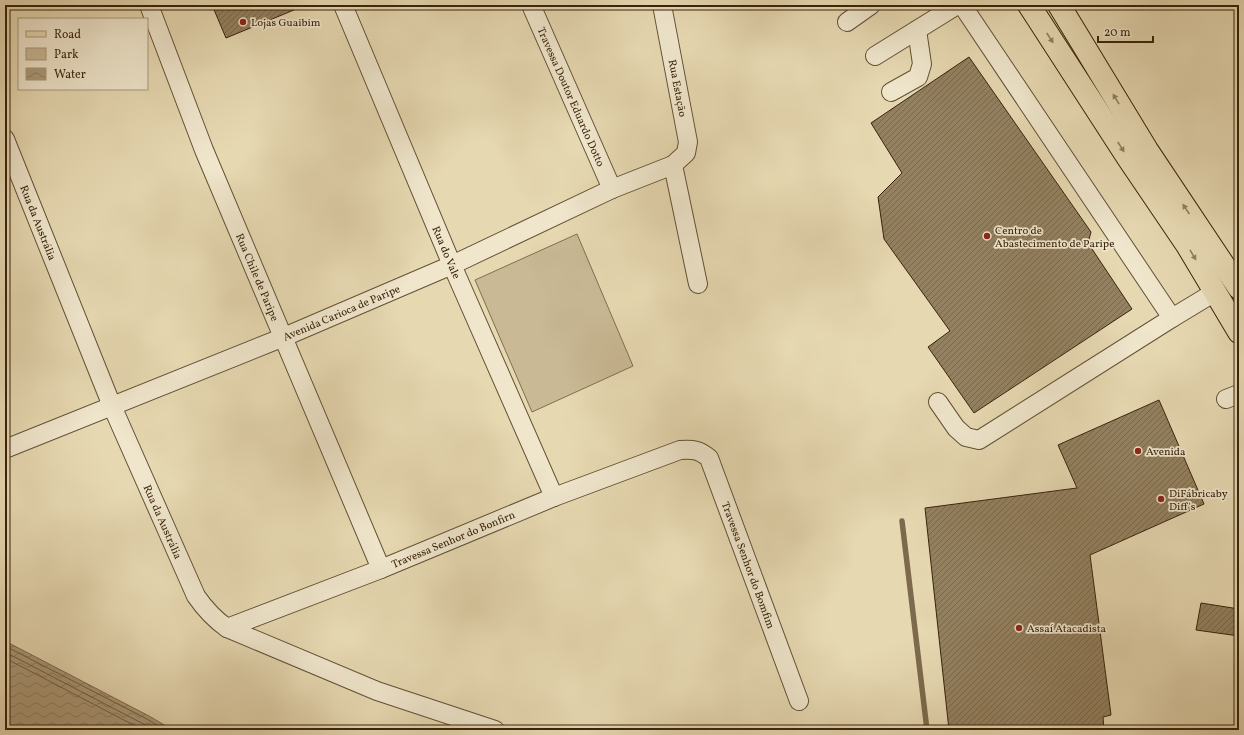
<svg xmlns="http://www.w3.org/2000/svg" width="1244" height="735" font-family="Vollkorn,serif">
<defs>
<pattern id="water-waves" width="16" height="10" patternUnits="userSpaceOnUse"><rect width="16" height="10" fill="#ab9a79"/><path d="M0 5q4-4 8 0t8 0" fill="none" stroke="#8c7d61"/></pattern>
<pattern id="building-hatch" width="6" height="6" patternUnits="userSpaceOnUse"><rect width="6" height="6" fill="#938161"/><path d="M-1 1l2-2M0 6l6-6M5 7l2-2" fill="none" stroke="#79694e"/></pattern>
</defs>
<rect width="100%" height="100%" fill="#e6d8b1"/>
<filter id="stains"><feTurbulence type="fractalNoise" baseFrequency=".005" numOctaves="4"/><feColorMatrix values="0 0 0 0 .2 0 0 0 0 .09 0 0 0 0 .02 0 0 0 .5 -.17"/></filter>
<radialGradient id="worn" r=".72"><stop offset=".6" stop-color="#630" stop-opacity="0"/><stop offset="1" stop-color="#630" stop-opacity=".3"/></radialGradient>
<path fill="#c9b995" stroke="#816e50" d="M 577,234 L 633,366 L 532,412 L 475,280 Z"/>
<path fill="url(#water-waves)" stroke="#7d6a4d" d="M 5,641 L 149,716 L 173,730 L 5,730 Z"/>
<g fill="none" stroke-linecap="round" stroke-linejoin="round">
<g stroke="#725e42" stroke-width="1">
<path d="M 5,646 L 147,719 L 165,730"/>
<path d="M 5,652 L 155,730"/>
<path d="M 5,658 L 143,730"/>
</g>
<path stroke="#7d6a4d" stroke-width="5.5" d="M 902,521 L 927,730"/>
</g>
<g fill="url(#building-hatch)" stroke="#39230b">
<path d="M 212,5 L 306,5 L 226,38 Z"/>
<path d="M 969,57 L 1091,232 L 1088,243 L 1132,309 L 974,413 L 928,347 L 950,331 L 884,239 L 878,197 L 902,173 L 871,123 Z"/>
<path d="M 1159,400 L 1204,504 L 1090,555 L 1111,715 L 1103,717 L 1104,730 L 949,730 L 925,508 L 1077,488 L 1058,445 Z"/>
<path d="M 1201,603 L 1239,609 L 1239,636 L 1196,630 Z"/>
</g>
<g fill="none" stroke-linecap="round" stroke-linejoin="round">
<defs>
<g id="minor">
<path id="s1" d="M 149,5 L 204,150 L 381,569"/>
<path id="s2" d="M 343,5 L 452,265 L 554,497"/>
<path id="s3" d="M 531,5 L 612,189"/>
<path d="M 962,5 L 1172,318 L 1215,292"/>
<path d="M 847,22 L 871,5"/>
<path d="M 875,56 L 957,5"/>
<path d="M 891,92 L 918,77 L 922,64 L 917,30"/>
<path id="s4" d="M 5,139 L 112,406 L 196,596 C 205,609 214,619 227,628 L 377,691 L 495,730"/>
<path d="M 673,165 L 698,284"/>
<path d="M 1226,399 L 1239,394"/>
<path d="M 938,402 L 956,428 L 966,437 L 979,440 L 1172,318"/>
<path id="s5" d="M 5,449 L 284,337 L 452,265 L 612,189 L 673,165 L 686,153 L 688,142 L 662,5"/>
<path id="s6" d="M 227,628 L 381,569 L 554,497 L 680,450 C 694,449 699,450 709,458 L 799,701"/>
</g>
<g id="major">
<path d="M 1029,5 L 1128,158 L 1187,245 L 1239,332"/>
<path d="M 1059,5 L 1147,150 L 1239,288"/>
</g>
</defs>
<use href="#minor" stroke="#645034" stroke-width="20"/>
<use href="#major" stroke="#39230b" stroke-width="24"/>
<use href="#minor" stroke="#efe6cc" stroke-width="18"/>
<use href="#major" stroke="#e6d8b1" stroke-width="22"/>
</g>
<defs><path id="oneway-solid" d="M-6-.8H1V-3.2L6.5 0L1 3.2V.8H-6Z"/></defs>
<g fill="#907e5e">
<use href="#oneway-solid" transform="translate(1050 38) rotate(57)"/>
<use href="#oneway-solid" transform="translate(1116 99) rotate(-121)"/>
<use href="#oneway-solid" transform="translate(1121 147) rotate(57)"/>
<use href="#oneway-solid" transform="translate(1186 209) rotate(-124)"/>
<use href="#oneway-solid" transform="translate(1193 255) rotate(59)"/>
</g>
<g fill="#8f2418" stroke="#efe6cc" stroke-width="1.5">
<circle cx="243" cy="22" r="4"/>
<circle cx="987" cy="236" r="4"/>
<circle cx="1138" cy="451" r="4"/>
<circle cx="1161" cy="499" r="4"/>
<circle cx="1019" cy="628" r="4"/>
</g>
<g text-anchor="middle" stroke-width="3.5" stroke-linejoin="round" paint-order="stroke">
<g font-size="11" fill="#39230b" stroke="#efe6cc" text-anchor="start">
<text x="251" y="26">Lojas Guaibim</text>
<text x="995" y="234">Centro de<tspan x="995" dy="13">Abastecimento de Paripe</tspan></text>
<text x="1146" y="455">Avenida</text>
<text x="1169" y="497">DiFábricaby<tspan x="1169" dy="13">Diff's</tspan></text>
<text x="1027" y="632">Assaí Atacadista</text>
</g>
<g font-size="11" fill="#39230b" stroke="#efe6cc">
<text transform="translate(678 88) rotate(79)" y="4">Rua Estação</text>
<text dy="4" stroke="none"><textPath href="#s3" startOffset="100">Travessa Doutor Eduardo Dotto</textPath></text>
<text dy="4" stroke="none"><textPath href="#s4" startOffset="90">Rua da Austrália</textPath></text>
<text dy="4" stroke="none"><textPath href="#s2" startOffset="268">Rua do Vale</textPath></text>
<text dy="4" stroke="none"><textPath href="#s1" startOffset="293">Rua Chile de Paripe</textPath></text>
<text dy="4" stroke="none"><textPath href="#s5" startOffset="363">Avenida Carioca de Paripe</textPath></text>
<text dy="4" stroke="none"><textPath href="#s4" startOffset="414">Rua da Austrália</textPath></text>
<text dy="4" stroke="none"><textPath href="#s6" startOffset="243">Travessa Senhor do Bonfirn</textPath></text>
<text dy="4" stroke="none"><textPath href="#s6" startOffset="632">Travessa Senhor do Bomfim</textPath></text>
</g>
</g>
<rect width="1244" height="735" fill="none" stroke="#e6d8b1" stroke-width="20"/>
<rect x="6" y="6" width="1232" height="723" fill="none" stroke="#39230b" stroke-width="2"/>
<rect x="10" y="10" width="1224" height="715" fill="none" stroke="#39230b"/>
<rect x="18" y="18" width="130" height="72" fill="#efe6cc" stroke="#a6987f"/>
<rect x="26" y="31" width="20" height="6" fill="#e6d8b1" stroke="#a6987f"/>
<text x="54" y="38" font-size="12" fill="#39230b">Road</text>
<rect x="26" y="48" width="20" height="12" fill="#c9b995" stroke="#a6987f"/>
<text x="54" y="58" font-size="12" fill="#39230b">Park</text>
<rect x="26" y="68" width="20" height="12" fill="url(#water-waves)" stroke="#a6987f"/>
<text x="54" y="78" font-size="12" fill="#39230b">Water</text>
<path d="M1098 36v6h55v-6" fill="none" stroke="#39230b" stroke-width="2"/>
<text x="1104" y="36" font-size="12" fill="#39230b" stroke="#efe6cc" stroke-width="3" paint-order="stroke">20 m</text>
<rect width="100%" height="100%" filter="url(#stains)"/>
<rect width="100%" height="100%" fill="url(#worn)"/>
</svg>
